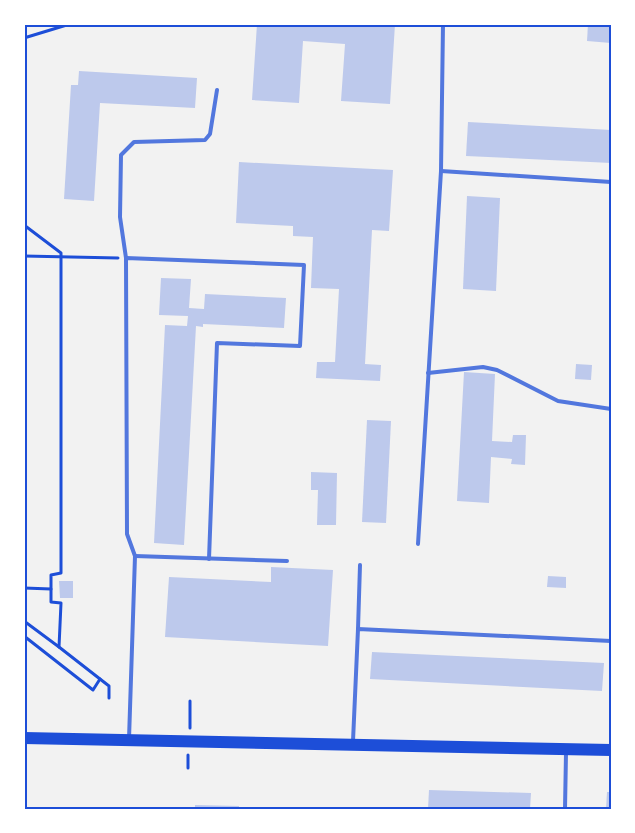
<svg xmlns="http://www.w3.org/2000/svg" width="635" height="833" font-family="'Roboto Condensed',sans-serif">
<rect width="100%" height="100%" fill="#f2f2f2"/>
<g fill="#bdc9ec">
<path d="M 257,24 L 395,24 L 390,104 L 341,101 L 345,44 L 303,41 L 299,103 L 252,100 Z"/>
<path d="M 588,24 L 611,24 L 611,43 L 587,41 Z"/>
<path d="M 79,71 L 197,78 L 195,108 L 100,103 L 94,201 L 64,199 L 71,85 L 78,85 Z"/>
<path d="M 468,122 L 611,130 L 611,163 L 466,156 Z"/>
<path d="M 239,162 L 393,170 L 389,231 L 372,230 L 365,364 L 381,365 L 380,381 L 316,378 L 317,362 L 335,362 L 339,289 L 311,288 L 313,237 L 293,236 L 293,226 L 236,223 Z"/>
<path d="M 467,196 L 500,198 L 496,291 L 463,289 Z"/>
<path d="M 161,278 L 191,279 L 189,308 L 204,309 L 205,294 L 286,298 L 284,328 L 203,324 L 203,327 L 196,326 L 184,545 L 154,543 L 165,325 L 187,326 L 188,316 L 159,315 Z"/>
<path d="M 576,364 L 592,365 L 591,380 L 575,379 Z"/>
<path d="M 464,372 L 495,374 L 492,441 L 512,442 L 513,435 L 526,435 L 525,465 L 511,464 L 512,459 L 491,457 L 489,503 L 457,501 Z"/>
<path d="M 367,420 L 391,421 L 386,523 L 362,522 Z"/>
<path d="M 311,472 L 337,473 L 336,525 L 317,525 L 318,490 L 311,490 Z"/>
<path d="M 271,567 L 333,570 L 328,646 L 165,637 L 169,577 L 271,582 Z"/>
<path d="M 548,576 L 566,577 L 566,588 L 547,587 Z"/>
<path d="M 59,581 L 73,581 L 73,598 L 60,598 Z"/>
<path d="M 372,652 L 604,663 L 602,691 L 370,679 Z"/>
<path d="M 429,790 L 531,793 L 530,809 L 428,809 Z"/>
<path d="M 607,792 L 611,792 L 611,809 L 606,809 Z"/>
<path d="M 195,805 L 239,806 L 239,809 L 195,809 Z"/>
</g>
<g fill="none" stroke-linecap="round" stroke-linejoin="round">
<g stroke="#1d4ed8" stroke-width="3">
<path d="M 24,38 L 70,24"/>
<path d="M 24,225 L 61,253 L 61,573 L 51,575 L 51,589 L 24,588"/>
<path d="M 24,256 L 118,258"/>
<path d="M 24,621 L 59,647"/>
<path d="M 24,636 L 93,690 L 100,679 L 59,647 L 61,603 L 51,602 L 51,589"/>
<path d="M 100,679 L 109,686 L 109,698"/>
<path d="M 190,728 L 190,701"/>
<path d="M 188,768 L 188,755"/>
</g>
<g stroke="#5277de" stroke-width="4">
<path d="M 441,171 L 611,182"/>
<path d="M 126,258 L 120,217 L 121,155 L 134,142 L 205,140 L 210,134 L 217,90"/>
<path d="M 428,373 L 483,367 L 497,370 L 558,401 L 611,409"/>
<path d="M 418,544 L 441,171 L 443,24"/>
<path d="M 135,556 L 287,561"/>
<path d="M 358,629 L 360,565"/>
<path d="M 129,739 L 135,556 L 127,534 L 126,258 L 304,265 L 300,346 L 217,343 L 209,559"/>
<path d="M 353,741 L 358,629 L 611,641"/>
<path d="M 565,809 L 566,753"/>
</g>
<path stroke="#1d4ed8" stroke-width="12" d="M 24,738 L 611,750"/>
</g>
<rect width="635" height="833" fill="none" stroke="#ffffff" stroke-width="51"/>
<rect x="26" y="26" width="584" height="782" fill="none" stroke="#1d4ed8" stroke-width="2"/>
</svg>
